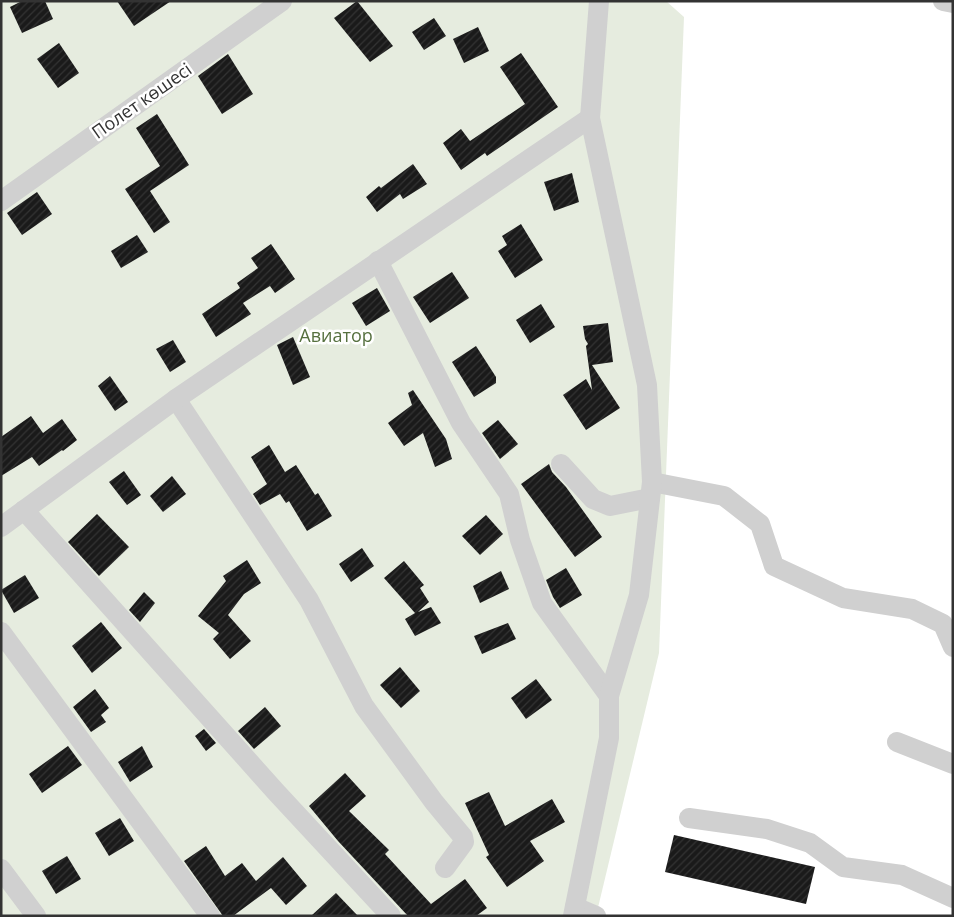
<svg xmlns="http://www.w3.org/2000/svg" width="954" height="917" font-family="'Open Sans',sans-serif">
<defs>
<pattern id="building-hatch" width="6" height="6" patternUnits="userSpaceOnUse" patternTransform="scale(1.25)"><rect width="6" height="6" fill="#1a1a1a"/><path d="M-1 1l2-2M0 6l6-6M5 7l2-2" fill="none" stroke="#333"/></pattern>
</defs>
<rect width="100%" height="100%" fill="#fff"/>
<path fill="#e6ecdf" d="M 1,1 L 666,1 L 684,17 L 659,653 L 596,916 L 1,916 Z"/>
<g fill="url(#building-hatch)">
<path d="M 22,1 L 45,1 L 53,19 L 22,33 L 10,7 Z"/>
<path d="M 117,1 L 171,1 L 134,26 Z"/>
<path d="M 357,1 L 393,46 L 370,62 L 334,18 Z"/>
<path d="M 434,18 L 446,36 L 424,50 L 412,32 Z"/>
<path d="M 478,27 L 489,51 L 464,63 L 453,39 Z"/>
<path d="M 59,43 L 79,73 L 58,88 L 37,59 Z"/>
<path d="M 521,53 L 558,107 L 487,156 L 485,153 L 461,170 L 443,143 L 461,129 L 470,141 L 525,104 L 500,67 Z"/>
<path d="M 228,54 L 253,94 L 222,114 L 198,76 Z"/>
<path d="M 157,114 L 189,165 L 150,191 L 170,222 L 154,233 L 125,189 L 160,166 L 136,128 Z"/>
<path d="M 413,164 L 427,184 L 403,199 L 400,194 L 377,212 L 366,197 L 379,186 L 381,188 Z"/>
<path d="M 572,173 L 579,202 L 554,211 L 544,182 Z"/>
<path d="M 37,192 L 52,214 L 22,235 L 7,213 Z"/>
<path d="M 521,224 L 543,260 L 515,278 L 498,251 L 507,245 L 502,236 Z"/>
<path d="M 137,235 L 148,252 L 121,268 L 111,251 Z"/>
<path d="M 271,244 L 295,279 L 275,293 L 270,286 L 243,303 L 251,314 L 216,337 L 202,314 L 240,288 L 237,283 L 258,268 L 251,258 Z"/>
<path d="M 452,272 L 469,298 L 430,323 L 413,297 Z"/>
<path d="M 377,288 L 390,311 L 366,326 L 352,303 Z"/>
<path d="M 541,304 L 555,327 L 530,343 L 516,320 Z"/>
<path d="M 608,323 L 613,362 L 592,365 L 620,408 L 586,430 L 563,395 L 586,379 L 592,390 L 586,346 L 588,344 L 585,339 L 583,326 Z"/>
<path d="M 293,337 L 310,377 L 293,385 L 277,345 Z"/>
<path d="M 173,340 L 186,362 L 170,372 L 156,349 Z"/>
<path d="M 476,346 L 496,377 L 496,383 L 474,397 L 452,362 Z"/>
<path d="M 110,376 L 128,402 L 115,411 L 98,386 Z"/>
<path d="M 413,390 L 446,439 L 452,459 L 435,467 L 423,433 L 404,446 L 388,423 L 412,405 L 408,393 Z"/>
<path d="M 31,416 L 43,433 L 62,419 L 77,440 L 63,451 L 62,450 L 39,466 L 32,457 L 1,476 L 1,437 Z"/>
<path d="M 498,420 L 518,444 L 500,459 L 482,433 Z"/>
<path d="M 269,445 L 285,472 L 296,465 L 315,495 L 318,493 L 332,516 L 307,531 L 289,501 L 286,503 L 280,494 L 260,505 L 253,494 L 267,484 L 251,457 Z"/>
<path d="M 549,464 L 552,472 L 566,487 L 602,537 L 575,557 L 521,484 Z"/>
<path d="M 124,471 L 141,495 L 127,505 L 109,482 Z"/>
<path d="M 172,476 L 186,494 L 163,512 L 150,496 Z"/>
<path d="M 97,514 L 129,547 L 99,576 L 68,542 Z"/>
<path d="M 486,515 L 503,534 L 480,555 L 462,536 Z"/>
<path d="M 362,548 L 374,566 L 351,582 L 339,564 Z"/>
<path d="M 247,560 L 261,583 L 244,594 L 228,615 L 251,641 L 230,659 L 213,639 L 219,633 L 198,616 L 226,581 L 223,576 Z"/>
<path d="M 404,561 L 424,585 L 420,588 L 429,602 L 418,612 L 431,607 L 441,623 L 415,636 L 405,619 L 415,613 L 384,578 Z"/>
<path d="M 566,568 L 582,595 L 560,608 L 553,597 L 546,580 Z"/>
<path d="M 501,571 L 509,589 L 480,603 L 473,586 Z"/>
<path d="M 25,575 L 39,598 L 14,613 L 1,590 Z"/>
<path d="M 144,592 L 155,603 L 140,622 L 129,610 Z"/>
<path d="M 101,622 L 122,648 L 92,673 L 72,646 Z"/>
<path d="M 508,623 L 516,639 L 482,654 L 474,636 Z"/>
<path d="M 400,667 L 420,691 L 401,708 L 380,685 Z"/>
<path d="M 536,679 L 552,700 L 526,719 L 511,698 Z"/>
<path d="M 95,689 L 109,708 L 101,715 L 106,722 L 91,732 L 73,707 Z"/>
<path d="M 265,707 L 281,726 L 254,749 L 238,731 Z"/>
<path d="M 204,729 L 216,743 L 206,751 L 195,736 Z"/>
<path d="M 68,746 L 82,765 L 42,793 L 29,774 Z"/>
<path d="M 142,746 L 153,767 L 130,782 L 118,762 Z"/>
<path d="M 345,773 L 366,796 L 349,811 L 389,850 L 385,854 L 431,904 L 465,879 L 487,908 L 476,916 L 408,916 L 338,841 L 309,806 Z"/>
<path d="M 489,792 L 505,826 L 552,799 L 565,822 L 530,841 L 544,861 L 507,887 L 486,857 L 489,855 L 465,803 Z"/>
<path d="M 120,818 L 134,841 L 109,856 L 95,833 Z"/>
<path d="M 674,835 L 815,867 L 806,904 L 665,872 Z"/>
<path d="M 206,846 L 225,876 L 242,863 L 256,881 L 283,857 L 307,886 L 286,905 L 271,888 L 233,916 L 223,916 L 184,861 Z"/>
<path d="M 67,856 L 81,879 L 56,894 L 42,871 Z"/>
<path d="M 336,893 L 358,916 L 311,916 Z"/>
</g>
<g fill="none" stroke-linecap="round" stroke-linejoin="round">
<g stroke="#d0d0d0" stroke-width="20">
<path d="M 943,1 L 953,3"/>
<path d="M 1,201 L 282,1"/>
<path d="M 378,261 L 461,423 L 509,494 L 520,540 L 542,603 L 609,696"/>
<path d="M 176,399 L 309,600 L 364,706 L 434,802 L 463,837 L 464,842 L 445,868"/>
<path d="M 561,464 L 593,499 L 610,506 L 650,498"/>
<path d="M 652,482 L 724,496 L 760,524 L 774,566 L 843,598 L 912,609 L 943,624 L 953,647"/>
<path d="M 24,510 L 276,792 L 391,916"/>
<path d="M 1,527 L 176,399 L 590,118"/>
<path d="M 1,632 L 210,916"/>
<path d="M 897,742 L 953,764"/>
<path d="M 689,818 L 767,829 L 810,843 L 843,867 L 902,875 L 953,898"/>
<path d="M 1,869 L 36,916"/>
<path d="M 575,907 L 596,916"/>
<path d="M 573,916 L 609,738 L 609,696 L 639,595 L 652,482 L 647,385 L 590,118 L 599,1"/>
</g>
</g>
<g text-anchor="middle" stroke-width="5" stroke-linejoin="round" paint-order="stroke">
<g font-size="18" fill="#333" stroke="#fff">
<text transform="translate(142 101) rotate(-35)" y="6">Полет көшесі</text>
</g>
<g font-size="18" fill="#56703f" stroke="#fff">
<text x="336" y="342">Авиатор</text>
</g>
</g>
<rect width="954" height="917" fill="none" stroke="#333333" stroke-width="5"/>
</svg>
